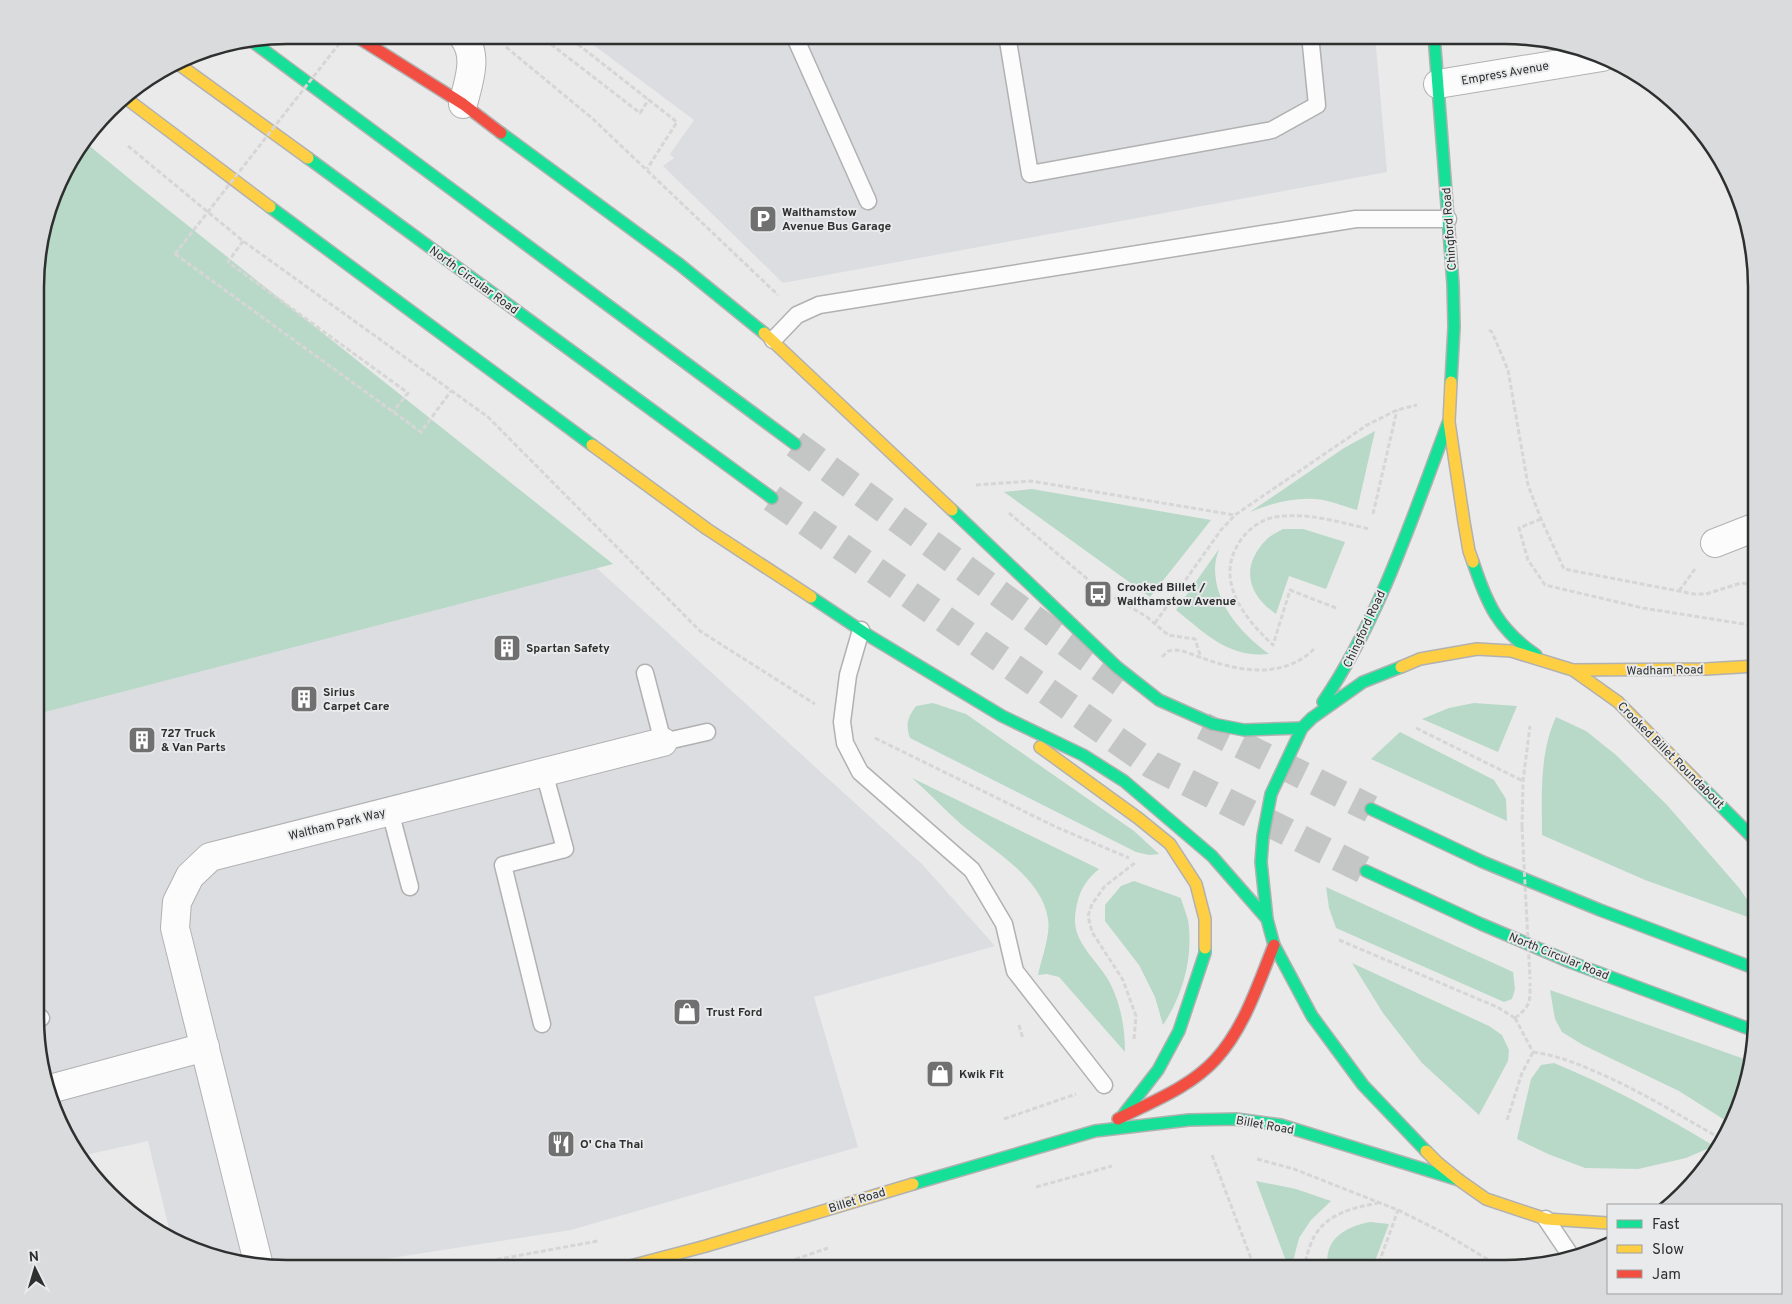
<svg xmlns="http://www.w3.org/2000/svg" width="1792" height="1304" font-family="Overpass,sans-serif">
<rect width="100%" height="100%" fill="#eaeaea"/>
<g fill="#dcdde1">
<path d="M 580,35 L 1375,35 L 1387,172 L 783,283 L 663,166 L 674,158 L 670,154 L 694,120 Z"/>
<path d="M 590,562 L 922,864 L 995,946 L 814,997 L 858,1147 L 571,1230 L 327,1268 L 271,1268 L 206,1256 L 171,1237 L 148,1141 L 81,1156 L 69,1143 L 37,1050 L 37,705 Z"/>
</g>
<g fill="#b8d9c8">
<path d="M 86,143 L 137,185 L 613,564 L 37,714 L 37,254 L 61,175 Z"/>
<path d="M 1375,431 L 1357,510 C 1346,507 1334,502 1323,500 C 1298,496 1272,503 1250,512 L 1344,448 Z"/>
<path d="M 1032,489 L 1211,520 L 1150,597 L 1004,492 Z"/>
<path d="M 1283,529 L 1303,529 L 1345,542 L 1326,589 L 1289,576 L 1276,614 C 1247,594 1240,566 1267,539 C 1271,535 1278,532 1283,529 Z"/>
<path d="M 1219,549 C 1217,555 1215,562 1215,568 C 1215,605 1241,633 1269,654 C 1228,658 1206,634 1176,610 Z"/>
<path d="M 933,703 L 966,714 L 1134,831 L 1159,854 L 1149,855 L 1136,852 L 910,738 C 905,724 908,717 916,706 Z"/>
<path d="M 1474,703 L 1517,706 L 1498,752 L 1422,719 L 1449,708 Z"/>
<path d="M 1556,717 L 1586,731 L 1616,755 L 1667,805 L 1740,889 L 1756,913 L 1756,920 L 1645,880 L 1542,835 C 1542,795 1539,754 1556,717 Z"/>
<path d="M 1400,732 L 1494,780 L 1506,799 L 1507,821 L 1371,759 Z"/>
<path d="M 912,778 L 1099,869 C 1088,878 1080,889 1077,904 C 1076,909 1075,914 1075,919 C 1074,945 1101,963 1111,985 C 1121,1006 1125,1028 1125,1052 L 1059,977 L 1047,974 L 1038,975 C 1041,960 1051,934 1048,919 C 1042,877 992,850 962,825 C 945,810 929,793 912,778 Z"/>
<path d="M 1134,881 L 1181,898 C 1183,907 1189,918 1189,928 C 1192,962 1182,996 1163,1025 L 1155,997 L 1139,965 L 1105,921 L 1105,905 L 1121,886 Z"/>
<path d="M 1326,887 L 1513,972 L 1515,989 L 1512,999 L 1504,1002 L 1336,928 L 1329,908 Z"/>
<path d="M 1352,963 L 1489,1026 L 1502,1035 L 1509,1050 L 1508,1061 L 1479,1115 L 1422,1063 L 1383,1013 Z"/>
<path d="M 1550,990 L 1750,1061 L 1738,1113 L 1731,1124 L 1679,1091 L 1583,1045 L 1562,1032 L 1555,1019 Z"/>
<path d="M 1554,1063 C 1610,1086 1663,1115 1714,1146 L 1686,1158 L 1638,1169 L 1585,1168 L 1548,1154 L 1517,1139 L 1531,1079 L 1541,1065 Z"/>
<path d="M 1256,1181 L 1296,1189 L 1331,1201 L 1311,1220 L 1299,1238 L 1291,1269 L 1289,1269 Z"/>
<path d="M 1370,1222 L 1389,1224 L 1375,1261 L 1377,1269 L 1328,1269 C 1323,1239 1345,1227 1370,1222 Z"/>
</g>
<g fill="none" stroke-linecap="round" stroke-linejoin="round">
<g stroke="#c4c5c5" stroke-width="28" stroke-dasharray="28 14" stroke-linecap="butt">
<path d="M 795,444 L 1121,683"/>
<path d="M 772,498 L 1152,765 L 1366,871"/>
<path d="M 1203,726 L 1371,809"/>
</g>
<defs>
<g id="lane">
<path d="M 794,35 L 868,201"/>
<path d="M 1007,35 L 1030,174 L 1272,130 L 1317,105 L 1310,35"/>
<path d="M 773,340 L 797,315 L 819,305 L 1356,219 L 1448,219"/>
<path d="M 861,630 L 848,675 L 842,722 L 845,743 L 860,772 L 972,870 L 1004,924 L 1015,971 L 1104,1085"/>
<path d="M 645,673 L 663,742 L 707,732"/>
<path d="M 390,811 L 410,887"/>
<path d="M 37,1019 L 41,1018"/>
<path d="M 542,1024 L 503,865 L 565,849 L 544,772"/>
<path d="M 1546,1219 L 1573,1259"/>
</g>
<g id="street">
<path d="M 462,35 C 479,55 469,80 463,104"/>
<path d="M 1438,84 L 1602,57"/>
<path d="M 1715,543 L 1756,527"/>
<path d="M 50,1089 L 205,1047"/>
<path d="M 259,1266 L 175,928 L 177,902 L 190,876 L 210,857 L 663,742"/>
</g>
<g id="fast">
<path d="M 1434,35 L 1453,284 L 1454,327 L 1451,382"/>
<path d="M 253,42 L 795,444"/>
<path d="M 501,133 L 679,264 L 764,333"/>
<path d="M 308,158 L 772,498"/>
<path d="M 270,207 L 592,445"/>
<path d="M 952,510 L 1117,667 L 1159,700 L 1213,724 L 1244,730 L 1302,728"/>
<path d="M 1473,562 C 1487,604 1498,629 1536,655"/>
<path d="M 811,597 L 871,637 L 1002,716 L 1083,755 L 1124,781 L 1212,856 L 1267,919"/>
<path d="M 1401,667 L 1363,682 L 1312,718 L 1302,728 L 1271,794 L 1263,836 L 1261,862 L 1267,919 L 1274,945 L 1312,1016 L 1363,1085 L 1426,1151"/>
<path d="M 1323,702 C 1379,620 1413,516 1448,423"/>
<path d="M 1699,784 L 1756,841"/>
<path d="M 1371,809 L 1483,862 L 1600,910 L 1751,967"/>
<path d="M 1366,871 L 1481,924 L 1570,962 L 1755,1031"/>
<path d="M 1120,1119 L 1158,1070 L 1179,1031 L 1205,953 L 1205,948"/>
<path d="M 913,1184 L 1095,1131 L 1189,1120 L 1236,1119 L 1281,1125 L 1459,1180"/>
</g>
<g id="slow">
<path d="M 177,63 L 308,158"/>
<path d="M 123,96 L 270,207"/>
<path d="M 764,333 L 952,510"/>
<path d="M 1451,382 L 1449,422 L 1464,522 L 1469,551 L 1473,562"/>
<path d="M 592,445 L 707,529 L 811,597"/>
<path d="M 1401,667 L 1420,659 L 1477,649 L 1511,651 L 1573,670 L 1618,702 L 1699,784"/>
<path d="M 1573,670 L 1706,669 L 1756,666"/>
<path d="M 1040,747 L 1138,818 L 1170,844 L 1196,884 L 1205,919 L 1205,948"/>
<path d="M 1426,1151 L 1438,1163 L 1459,1180 L 1486,1199 L 1546,1219 L 1608,1223"/>
<path d="M 619,1269 L 706,1246 L 913,1184"/>
</g>
<g id="jam">
<path d="M 354,35 L 463,104 L 501,133"/>
<path d="M 1118,1119 C 1151,1102 1189,1088 1215,1060 C 1244,1029 1258,984 1274,945"/>
</g>
</defs>
<use href="#lane" stroke="#b1b1b2" stroke-width="19"/>
<use href="#street" stroke="#b1b1b2" stroke-width="30"/>
<use href="#fast" stroke="#b1b1b2" stroke-width="14"/>
<use href="#slow" stroke="#b1b1b2" stroke-width="14"/>
<use href="#jam" stroke="#b1b1b2" stroke-width="14"/>
<g stroke="#d6d6d6" stroke-width="3" stroke-dasharray="5 2.5" stroke-linecap="butt">
<path d="M 539,35 L 640,113 L 649,99"/>
<path d="M 566,35 L 677,122 L 647,169"/>
<path d="M 506,47 L 593,119 L 778,295"/>
<path d="M 128,146 L 243,241 L 488,417 L 700,631 L 815,704"/>
<path d="M 243,241 L 228,262 L 408,393 L 393,412"/>
<path d="M 175,254 L 421,432 L 451,391"/>
<path d="M 1489,330 L 1492,332 L 1508,370 L 1528,485 L 1541,519 L 1564,569 L 1694,594 L 1706,594 L 1741,583 L 1756,585"/>
<path d="M 976,485 L 1031,481 L 1234,515"/>
<path d="M 1009,513 L 1097,587 L 1147,617 L 1168,635 L 1195,639 L 1201,658"/>
<path d="M 1373,514 L 1397,410"/>
<path d="M 1541,519 L 1519,528 L 1528,560 L 1545,585 L 1643,608 L 1756,626"/>
<path d="M 1679,591 L 1695,569"/>
<path d="M 1336,608 L 1290,590 L 1273,645 C 1242,616 1212,577 1243,537 C 1251,527 1263,519 1275,517 C 1307,512 1339,522 1369,529"/>
<path d="M 1155,623 L 1221,530 L 1235,515 L 1367,425 L 1397,410 L 1417,405"/>
<path d="M 1162,657 C 1166,653 1168,650 1174,650 C 1185,650 1197,657 1208,660 C 1243,672 1285,678 1314,649"/>
<path d="M 1416,728 L 1523,781"/>
<path d="M 875,738 L 1056,827 L 1129,858"/>
<path d="M 1522,827 L 1523,781 L 1530,726"/>
<path d="M 1339,940 L 1497,1007 L 1515,1018"/>
<path d="M 1515,1018 C 1531,1006 1530,1001 1530,983"/>
<path d="M 1515,1018 L 1533,1052"/>
<path d="M 1019,1025 L 1023,1039"/>
<path d="M 1134,1039 L 1136,1016 L 1123,980 L 1092,932 L 1088,916 L 1092,904 L 1105,886 L 1136,862"/>
<path d="M 1533,1052 C 1561,1056 1586,1067 1612,1079 C 1650,1097 1686,1119 1723,1140"/>
<path d="M 1004,1119 L 1076,1094"/>
<path d="M 1507,1120 L 1522,1073 L 1533,1052"/>
<path d="M 1212,1155 L 1255,1269"/>
<path d="M 1257,1159 L 1294,1169 L 1398,1210 L 1442,1232 L 1504,1269"/>
<path d="M 1036,1187 L 1112,1166"/>
<path d="M 445,1269 L 598,1241"/>
<path d="M 767,1269 L 828,1248"/>
<path d="M 1306,1269 C 1305,1261 1307,1254 1310,1246 C 1321,1215 1348,1209 1378,1203"/>
<path d="M 1385,1269 L 1383,1268 L 1380,1260 L 1398,1210"/>
</g>
<use href="#lane" stroke="#fcfcfc" stroke-width="16"/>
<use href="#street" stroke="#fcfcfc" stroke-width="28"/>
<use href="#fast" stroke="#16e098" stroke-width="11"/>
<use href="#slow" stroke="#ffcf43" stroke-width="11"/>
<use href="#jam" stroke="#f24e42" stroke-width="11"/>
<g stroke="#d6d6d6" stroke-width="3" stroke-dasharray="5 2.5" stroke-linecap="butt">
<path d="M 175,254 L 346,35"/>
<path d="M 1522,827 L 1530,979"/>
</g>
</g>
<defs>
<symbol id="parking-square" viewBox="-11 -11 22 22"><rect x="-9" y="-9" width="18" height="18" rx="4" fill="#707070" stroke="#e9eaeb"/><path d="M-3.5-5.5H1a3.5 3.5 0 0 1 0 7H-1V5.5H-3.5ZM-1-3.4V-.6H.8a1.4 1.4 0 0 0 0-2.8Z" fill="#fff"/></symbol>
<symbol id="bus-square" viewBox="-11 -11 22 22"><rect x="-9" y="-9" width="18" height="18" rx="4" fill="#707070" stroke="#e9eaeb"/><path d="M-5-6H5V4H4V6H2V4H-2V6H-4V4H-5ZM-3.5-4V0h7V-4ZM-3.5 1.2v1.5H-2V1.2ZM2 1.2v1.5H3.5V1.2Z" fill="#fff"/></symbol>
<symbol id="building-square" viewBox="-11 -11 22 22"><rect x="-9" y="-9" width="18" height="18" rx="4" fill="#707070" stroke="#e9eaeb"/><path d="M-4-6H4V6H1V3H-1V6H-4ZM-2.5-4.3h1.7v1.8h-1.7ZM.8-4.3h1.7v1.8H.8ZM-2.5-1h1.7V.8h-1.7ZM.8-1h1.7V.8H.8Z" fill="#fff"/></symbol>
<symbol id="shop-square" viewBox="-11 -11 22 22"><rect x="-9" y="-9" width="18" height="18" rx="4" fill="#707070" stroke="#e9eaeb"/><path d="M-5-2.5h2.3a2.7 3.5 0 0 1 5.4 0H5L5.5 6h-11ZM-1.5-2.5h3a1.5 2.3 0 0 0-3 0Z" fill="#fff"/></symbol>
<symbol id="restaurant-square" viewBox="-11 -11 22 22"><rect x="-9" y="-9" width="18" height="18" rx="4" fill="#707070" stroke="#e9eaeb"/><path d="M-5-6h1v4h1v-4h1v4h1v-4h1v5L-1.5 .5V6h-2V.5L-5-1ZM5-6V6H3V1.5H1.5Q1.5-4 5-6Z" fill="#fff"/></symbol>
</defs>
<g fill-rule="evenodd">
<use href="#parking-square" x="747" y="203" width="32" height="32"/>
<use href="#bus-square" x="1082" y="578" width="32" height="32"/>
<use href="#building-square" x="491" y="632" width="32" height="32"/>
<use href="#building-square" x="288" y="683" width="32" height="32"/>
<use href="#building-square" x="126" y="724" width="32" height="32"/>
<use href="#shop-square" x="671" y="996" width="32" height="32"/>
<use href="#shop-square" x="924" y="1058" width="32" height="32"/>
<use href="#restaurant-square" x="545" y="1128" width="32" height="32"/>
</g>
<g text-anchor="middle" stroke-width="4" stroke-linejoin="round" paint-order="stroke">
<g font-size="12" fill="#2e2f2f" stroke="#e9eaeb">
<text transform="translate(1505 73) rotate(-10)" y="4">Empress Avenue</text>
<text transform="translate(1449 229) rotate(-94)" y="4">Chingford Road</text>
<text transform="translate(474 280) rotate(36)" y="4">North Circular Road</text>
<text transform="translate(1364 629) rotate(-65)" y="4">Chingford Road</text>
<text transform="translate(1665 670) rotate(-1)" y="4">Wadham Road</text>
<text transform="translate(1671 755) rotate(45)" y="4">Crooked Billet Roundabout</text>
<text transform="translate(337 824) rotate(-14)" y="4">Waltham Park Way</text>
<text transform="translate(1559 956) rotate(22)" y="4">North Circular Road</text>
<text transform="translate(1265 1125) rotate(10)" y="4">Billet Road</text>
<text transform="translate(857 1200) rotate(-17)" y="4">Billet Road</text>
</g>
<g font-size="12" font-weight="bold" fill="#2e2f2f" stroke="#e9eaeb" text-anchor="start">
<text x="782" y="216">Walthamstow<tspan x="782" dy="14">Avenue Bus Garage</tspan></text>
<text x="1117" y="591">Crooked Billet /<tspan x="1117" dy="14">Walthamstow Avenue</tspan></text>
<text x="526" y="652">Spartan Safety</text>
<text x="323" y="696">Sirius<tspan x="323" dy="14">Carpet Care</tspan></text>
<text x="161" y="737">727 Truck<tspan x="161" dy="14">&amp; Van Parts</tspan></text>
<text x="706" y="1016">Trust Ford</text>
<text x="959" y="1078">Kwik Fit</text>
<text x="580" y="1148">O' Cha Thai</text>
</g>
</g>
<path d="M0 0H1792V1304H0ZM287 44H1505A243 243 0 0 1 1748 287V1017A243 243 0 0 1 1505 1260H287A243 243 0 0 1 44 1017V287A243 243 0 0 1 287 44Z" fill="#dadbdc" fill-rule="evenodd"/>
<path fill="none" stroke="#2e2f2f" stroke-width="2.5" d="M287 44H1505A243 243 0 0 1 1748 287V1017A243 243 0 0 1 1505 1260H287A243 243 0 0 1 44 1017V287A243 243 0 0 1 287 44Z"/>
<rect x="1607" y="1204" width="175" height="90" fill="#e9eaeb" stroke="#9e9fa0"/>
<rect x="1617" y="1220" width="25" height="8" fill="#16e098" stroke="#9e9fa0"/>
<text x="1652" y="1229" font-size="15" fill="#2e2f2f">Fast</text>
<rect x="1617" y="1245" width="25" height="8" fill="#ffcf43" stroke="#9e9fa0"/>
<text x="1652" y="1254" font-size="15" fill="#2e2f2f">Slow</text>
<rect x="1617" y="1270" width="25" height="8" fill="#f24e42" stroke="#9e9fa0"/>
<text x="1652" y="1279" font-size="15" fill="#2e2f2f">Jam</text>
<g transform="translate(35 1269) rotate(355)" stroke="#e9eaeb" stroke-width="4" paint-order="stroke">
<path d="M0-4L9 19L0 12L-9 19Z" fill="#2e2f2f"/>
<text y="-8" font-size="14" font-weight="bold" text-anchor="middle" fill="#2e2f2f">N</text>
</g>
</svg>
